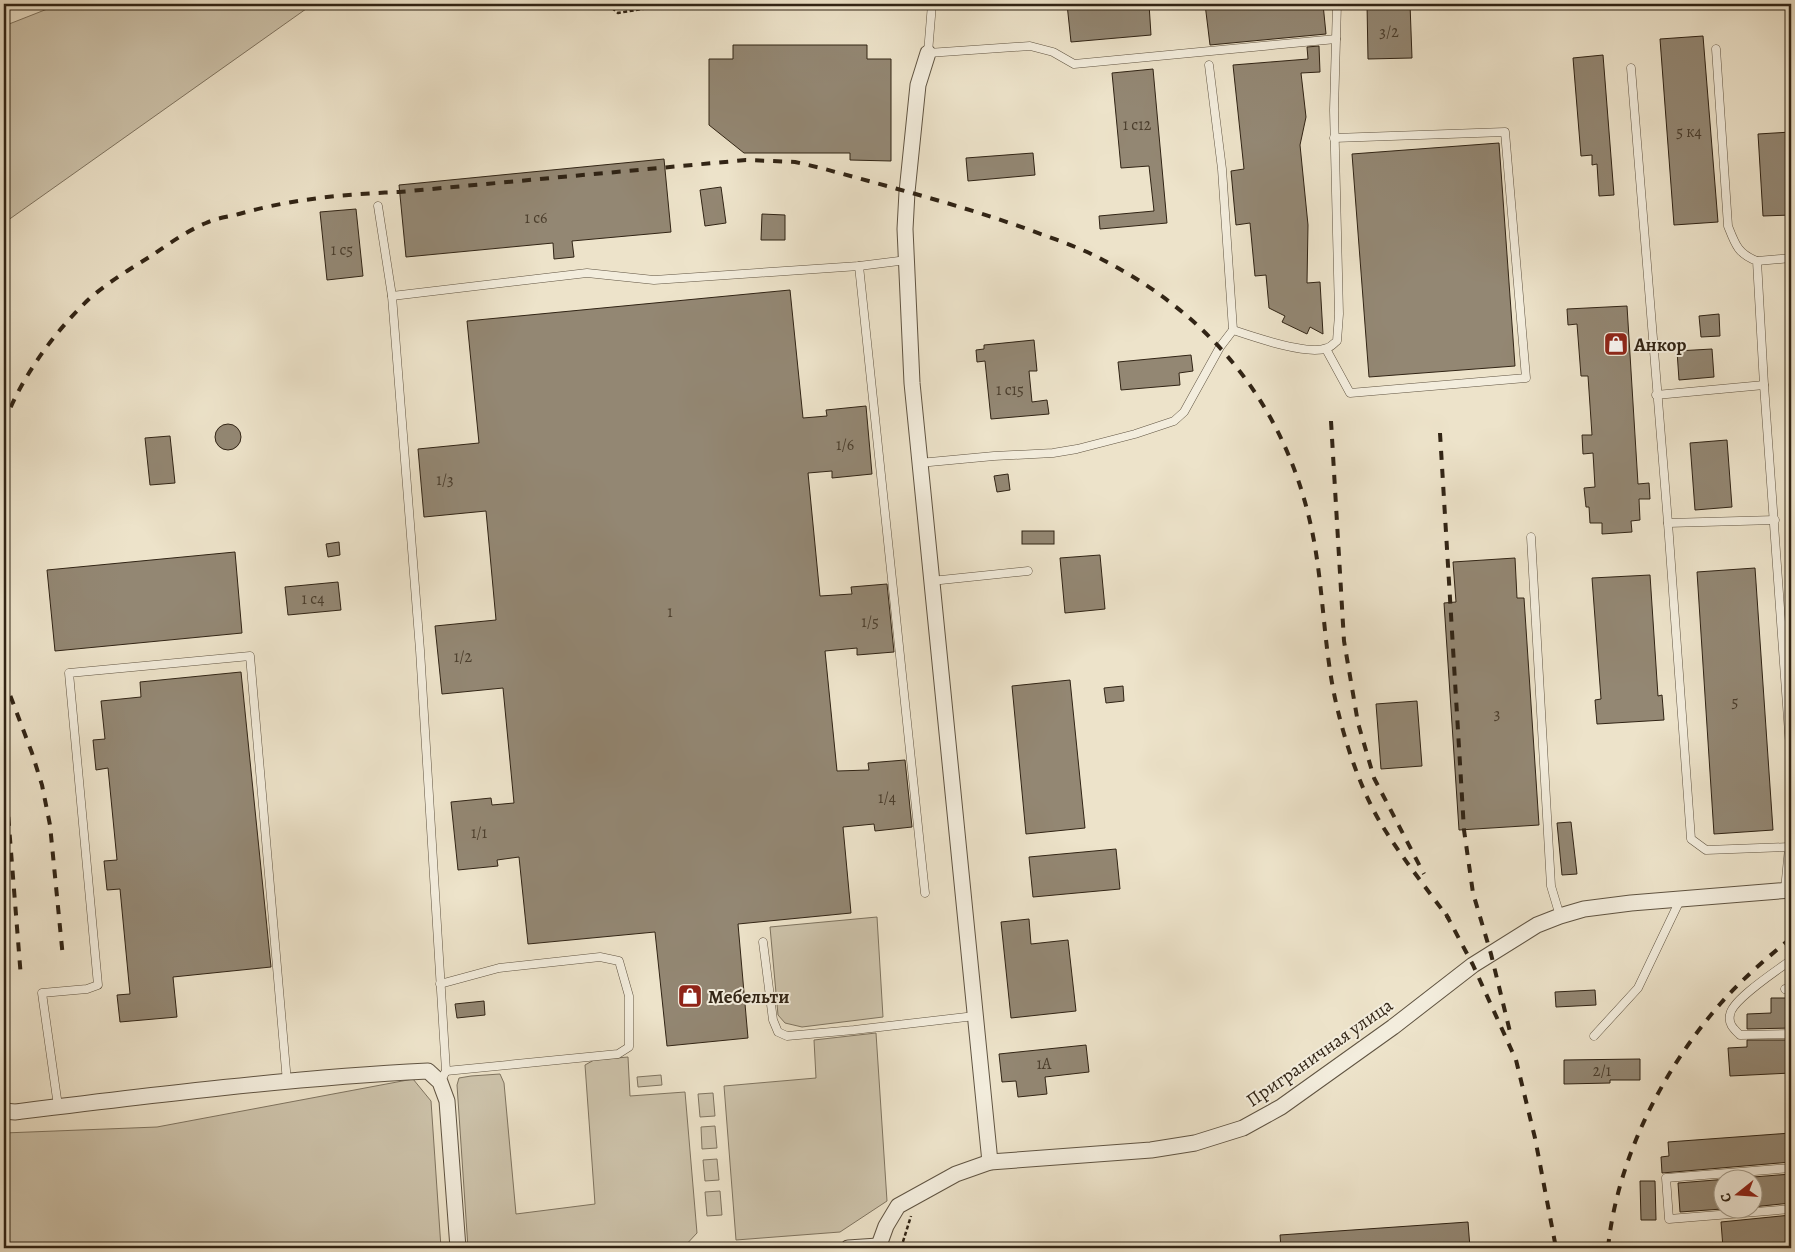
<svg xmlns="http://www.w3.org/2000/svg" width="1795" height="1252" font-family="Alegreya,serif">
<rect width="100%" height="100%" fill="#ede3ca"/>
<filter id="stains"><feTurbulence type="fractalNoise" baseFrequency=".004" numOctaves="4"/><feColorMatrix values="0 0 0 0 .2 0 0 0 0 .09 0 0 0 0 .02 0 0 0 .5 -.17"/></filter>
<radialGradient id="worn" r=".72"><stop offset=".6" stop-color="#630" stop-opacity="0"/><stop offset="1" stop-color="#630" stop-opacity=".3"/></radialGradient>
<g fill="#cdc3ab" stroke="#7f7460">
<path d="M 60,4 L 313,4 L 4,223 L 4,26 Z"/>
<path d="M 877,917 L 883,1017 L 802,1027 L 785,1023 L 778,1015 L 770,927 Z"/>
<path d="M 876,1033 L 887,1201 L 840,1232 L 736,1240 L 724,1086 L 816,1078 L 814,1040 Z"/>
<path d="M 628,1057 L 630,1096 L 685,1092 L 697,1233 L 683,1248 L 468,1248 L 457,1085 L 459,1078 L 471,1076 L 500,1074 L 504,1083 L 516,1214 L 595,1204 L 585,1065 L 594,1060 Z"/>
<path d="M 661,1075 L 662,1085 L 638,1087 L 637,1077 Z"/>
<path d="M 413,1079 L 431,1101 L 441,1248 L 4,1248 L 4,1133 L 157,1127 Z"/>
<path d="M 713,1093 L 715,1116 L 700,1117 L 698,1094 Z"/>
<path d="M 715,1126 L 717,1148 L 702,1149 L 701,1127 Z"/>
<path d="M 717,1159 L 719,1180 L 705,1181 L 703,1160 Z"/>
<path d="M 720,1191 L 722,1215 L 707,1216 L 705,1192 Z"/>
</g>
<g fill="#938773" stroke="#312415">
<path d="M 1067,4 L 1149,4 L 1151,35 L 1071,42 Z"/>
<path d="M 1205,4 L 1323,4 L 1326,34 L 1210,45 Z"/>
<path d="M 1367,4 L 1410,4 L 1412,58 L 1368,59 Z"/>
<path d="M 1703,36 L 1718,222 L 1674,225 L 1660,39 Z"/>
<path d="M 733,45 L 867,45 L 867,59 L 891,59 L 891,161 L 850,160 L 850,153 L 744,153 L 709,125 L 709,59 L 733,59 Z"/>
<path d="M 1319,46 L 1320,72 L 1301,73 L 1306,117 L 1300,145 L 1308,225 L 1307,283 L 1320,282 L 1323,334 L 1310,327 L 1307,334 L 1282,322 L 1285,316 L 1269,308 L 1266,275 L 1255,276 L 1250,223 L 1236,225 L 1231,171 L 1244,169 L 1233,65 L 1308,59 L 1307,47 Z"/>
<path d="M 1603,55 L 1614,195 L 1599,196 L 1597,164 L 1592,165 L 1592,155 L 1581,156 L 1573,58 Z"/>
<path d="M 1153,69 L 1167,223 L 1100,229 L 1099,216 L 1154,211 L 1149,166 L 1121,168 L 1112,73 Z"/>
<path d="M 1791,132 L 1791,215 L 1763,216 L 1758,134 Z"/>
<path d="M 1499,143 L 1515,366 L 1369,377 L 1352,154 Z"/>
<path d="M 1033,153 L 1035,175 L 968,181 L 966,158 Z"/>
<path d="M 664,159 L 671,232 L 572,241 L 574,257 L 554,259 L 553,243 L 406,257 L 399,185 Z"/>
<path d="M 721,187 L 726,223 L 705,226 L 700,190 Z"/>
<path d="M 356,209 L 363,276 L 327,280 L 320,212 Z"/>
<path d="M 762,214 L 785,215 L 785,240 L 761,240 Z"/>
<path d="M 790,290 L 803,418 L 827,416 L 826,410 L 866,406 L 872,474 L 832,478 L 832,471 L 808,473 L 820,596 L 852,594 L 851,587 L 887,584 L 894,652 L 857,655 L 857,648 L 825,651 L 837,771 L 869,770 L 868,763 L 905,760 L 912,827 L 875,831 L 874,824 L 843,827 L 851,913 L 738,924 L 748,1038 L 667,1046 L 655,932 L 528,944 L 519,857 L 497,860 L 498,866 L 458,870 L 451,802 L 491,798 L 492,805 L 514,803 L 503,688 L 442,694 L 435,626 L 496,620 L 486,511 L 424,517 L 418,449 L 479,443 L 467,321 Z"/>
<path d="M 1627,306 L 1638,484 L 1649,483 L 1650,499 L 1639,499 L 1640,520 L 1631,521 L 1632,532 L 1602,534 L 1602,523 L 1590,523 L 1589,507 L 1586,507 L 1584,488 L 1595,487 L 1593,453 L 1583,454 L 1582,435 L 1592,435 L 1588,376 L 1581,376 L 1577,324 L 1568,325 L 1567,309 Z"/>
<path d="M 1719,314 L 1720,336 L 1701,337 L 1699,316 Z"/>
<path d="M 1034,340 L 1037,371 L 1029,371 L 1032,402 L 1047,400 L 1049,414 L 991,419 L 985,361 L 977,362 L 976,350 L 984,349 L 984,345 Z"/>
<path d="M 1712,349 L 1714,377 L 1679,380 L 1677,351 Z"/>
<path d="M 1191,355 L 1193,371 L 1179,373 L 1180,385 L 1121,390 L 1118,362 Z"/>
<circle cx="228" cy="437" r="13"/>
<path d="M 170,436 L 175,483 L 150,485 L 145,438 Z"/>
<path d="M 1727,440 L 1732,507 L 1695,510 L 1690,443 Z"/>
<path d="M 1008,474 L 1010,490 L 997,492 L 994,476 Z"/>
<rect x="1022" y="531" width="32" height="13"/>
<path d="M 339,542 L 340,555 L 328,557 L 326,544 Z"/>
<path d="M 235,552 L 242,633 L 55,651 L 47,570 Z"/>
<path d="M 1100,555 L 1105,609 L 1065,613 L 1060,558 Z"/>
<path d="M 1515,558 L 1517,598 L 1524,598 L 1539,825 L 1459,830 L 1444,603 L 1456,602 L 1453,562 Z"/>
<path d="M 1755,568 L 1773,830 L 1714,834 L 1697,572 Z"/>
<path d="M 1650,575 L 1658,696 L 1662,695 L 1664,720 L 1597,724 L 1595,700 L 1601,699 L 1592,578 Z"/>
<path d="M 338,582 L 341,610 L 288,615 L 285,587 Z"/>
<path d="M 241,672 L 271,967 L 173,977 L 177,1017 L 120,1022 L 117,995 L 130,994 L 120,889 L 107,890 L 104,861 L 117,860 L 108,768 L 96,770 L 93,740 L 105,739 L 101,701 L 141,697 L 140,682 Z"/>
<path d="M 1070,680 L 1085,828 L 1026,834 L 1012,686 Z"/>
<path d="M 1123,686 L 1124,701 L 1106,703 L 1104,688 Z"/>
<path d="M 1417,701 L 1422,766 L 1381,769 L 1376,704 Z"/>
<path d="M 1571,822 L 1577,874 L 1562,875 L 1557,823 Z"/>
<path d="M 1116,849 L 1120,889 L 1033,897 L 1029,857 Z"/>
<path d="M 1029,919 L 1031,944 L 1068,940 L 1076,1011 L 1011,1018 L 1001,922 Z"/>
<path d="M 1595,990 L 1596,1005 L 1556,1007 L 1555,992 Z"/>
<path d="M 1771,998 L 1791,998 L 1791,1028 L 1747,1029 L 1747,1014 L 1771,1013 Z"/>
<path d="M 484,1001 L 485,1015 L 457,1018 L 455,1004 Z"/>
<path d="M 1747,1040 L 1791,1040 L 1791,1073 L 1730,1076 L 1728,1048 L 1747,1047 Z"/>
<path d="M 1086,1045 L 1089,1072 L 1045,1077 L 1047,1094 L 1018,1097 L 1016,1081 L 1002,1082 L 999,1054 Z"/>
<path d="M 1640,1059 L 1640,1080 L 1610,1080 L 1610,1083 L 1564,1084 L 1564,1060 Z"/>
<path d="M 1791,1133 L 1791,1162 L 1662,1173 L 1661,1157 L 1669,1156 L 1668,1142 Z"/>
<path d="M 1791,1174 L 1791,1203 L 1752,1207 L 1752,1180 L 1722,1180 L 1722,1209 L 1680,1212 L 1678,1183 Z"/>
<path d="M 1640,1181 L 1655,1181 L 1656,1220 L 1641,1220 Z"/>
<path d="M 1791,1215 L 1791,1245 L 1748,1248 L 1723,1248 L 1721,1222 Z"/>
<path d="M 1468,1222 L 1470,1248 L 1281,1248 L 1280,1235 Z"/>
</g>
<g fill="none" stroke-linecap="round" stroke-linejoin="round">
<defs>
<g id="lane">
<path d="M 932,4 L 928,53 L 1030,46 L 1053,52 L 1074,64 L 1336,39"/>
<path d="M 1716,49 L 1728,226 C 1735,244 1738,254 1757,261 L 1764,385 L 1791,761"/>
<path d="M 1209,65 L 1222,169 L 1233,330"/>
<path d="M 1631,68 L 1668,523 L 1691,839 L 1706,850 L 1789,847"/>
<path d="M 378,206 L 392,296 L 420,650 L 446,1071 L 440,1082"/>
<path d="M 1757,261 L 1791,258"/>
<path d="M 859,266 L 925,893"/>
<path d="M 392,296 L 587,273 L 654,280 L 859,266 L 907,260"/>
<path d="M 1326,349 L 1350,393 L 1526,378 L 1505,132 L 1334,138"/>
<path d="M 1656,395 L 1764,385"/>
<path d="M 919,463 L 994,456 L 1053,453 L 1077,449 L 1135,434 L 1174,421 L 1184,412 L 1220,347 L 1233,330 C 1254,337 1308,356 1327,348 C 1331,347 1334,343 1337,341 L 1339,314 L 1334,110 L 1337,4"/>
<path d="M 1668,523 L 1775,520"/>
<path d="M 1531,537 L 1551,886 L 1560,916"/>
<path d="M 931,581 L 1028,571"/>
<path d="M 1785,890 L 1791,827"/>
<path d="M 763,942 L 773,1020 L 778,1032 L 787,1036 L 854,1030 L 975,1016"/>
<path d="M 1791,960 C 1778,970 1731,1000 1730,1015 C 1728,1024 1734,1029 1740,1035 L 1791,1034"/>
<path d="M 440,984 L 499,968 L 600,957 L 619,961 L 629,996 L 629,1047 L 618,1054 L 446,1071"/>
<path d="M 1785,989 L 1791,988"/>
<path d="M 1594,1036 L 1638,988 L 1680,900"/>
<path d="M 58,1106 L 42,993 L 87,989 L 98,985 L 69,673 L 250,656 L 287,1082"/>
<path d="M 1791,1168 L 1666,1178 L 1669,1219 L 1791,1209"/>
</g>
<g id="street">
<path d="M 928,53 L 918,85 L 907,192 L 905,229 L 912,383 L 990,1162"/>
<path d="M 4,1111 L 15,1112 C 153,1095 290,1078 428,1071 L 440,1082 L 447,1101 L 458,1248"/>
<path d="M 848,1248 L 878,1246"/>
<path d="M 878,1248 L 886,1226 L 898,1206 L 956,1174 L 990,1162 L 1151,1150 L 1195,1143 L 1243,1128 L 1281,1107 L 1393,1027 L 1473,965 L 1537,925 L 1560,916 L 1584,909 L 1631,903 L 1791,890"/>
</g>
</defs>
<use href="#lane" stroke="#605442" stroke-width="9"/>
<use href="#street" stroke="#605442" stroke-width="17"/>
<g stroke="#312415" stroke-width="2.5" stroke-dasharray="4 2.5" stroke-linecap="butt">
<path d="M 607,4 L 618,13 L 672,4"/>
<path d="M 901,1248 L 911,1216"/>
</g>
<use href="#lane" stroke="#f3eddd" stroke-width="8"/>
<use href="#street" stroke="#f3eddd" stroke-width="15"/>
<g stroke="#312415" stroke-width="4" stroke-dasharray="9 9" stroke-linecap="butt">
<path d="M 1331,421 L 1344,641 L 1358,723 L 1374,778 L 1424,874"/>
<path d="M 4,424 C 20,379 54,332 89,299 C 108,282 132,268 154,254 C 170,243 187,231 206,223 C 216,218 228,217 239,214 C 291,199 345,194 399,192 L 746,160 L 795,162 L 821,168 C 890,187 960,205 1027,229 C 1054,239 1082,248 1107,262 C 1219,321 1291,416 1314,541 C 1324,596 1324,653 1337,707 C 1346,746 1362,793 1383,827 C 1403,859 1427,889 1449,919"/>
<path d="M 1440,433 L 1464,830 L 1473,893 L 1491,954 L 1511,1036"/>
<path d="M 4,679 L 32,753 L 42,785 L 50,825 L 63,958"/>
<path d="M 4,763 L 21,978"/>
<path d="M 1446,914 L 1473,965 L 1516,1060 L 1535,1138 L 1556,1248"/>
<path d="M 1608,1248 C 1617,1159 1663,1069 1721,1003 C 1742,979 1767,958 1791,938"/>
</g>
</g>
<defs>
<symbol id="shop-square" viewBox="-11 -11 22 22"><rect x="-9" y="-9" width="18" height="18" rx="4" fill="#8f2418" stroke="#f3eddd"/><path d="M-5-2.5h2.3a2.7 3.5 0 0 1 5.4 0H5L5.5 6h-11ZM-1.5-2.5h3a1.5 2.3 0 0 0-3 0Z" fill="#fff"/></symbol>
</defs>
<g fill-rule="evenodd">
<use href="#shop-square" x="1602" y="330" width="28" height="28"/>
<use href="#shop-square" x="676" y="982" width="28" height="28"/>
</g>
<g text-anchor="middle" stroke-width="4" stroke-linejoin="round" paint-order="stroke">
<g font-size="16" fill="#4a3d2c">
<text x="1389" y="37">3/2</text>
<text x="1137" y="130">1 с12</text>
<text x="1689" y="137">5 к4</text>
<text x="536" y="223">1 с6</text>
<text x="342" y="255">1 с5</text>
<text x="1010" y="395">1 с15</text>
<text x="845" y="450">1/6</text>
<text x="445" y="485">1/3</text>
<text x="313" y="604">1 с4</text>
<text x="670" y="617">1</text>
<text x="870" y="627">1/5</text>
<text x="463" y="662">1/2</text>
<text x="1735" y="707">5</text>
<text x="1497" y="719">3</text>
<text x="887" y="803">1/4</text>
<text x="479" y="838">1/1</text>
<text x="1044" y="1069">1А</text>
<text x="1602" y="1076">2/1</text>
</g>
<g font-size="19" font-weight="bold" fill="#312415" stroke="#f3eddd" text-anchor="start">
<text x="1634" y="351">Анкор</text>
<text x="708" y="1003">Мебельти</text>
</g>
<g font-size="19" fill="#312415" stroke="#f3eddd">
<text transform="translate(1319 1052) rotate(-35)" y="7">Приграничная улица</text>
</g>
</g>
<rect width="1795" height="1252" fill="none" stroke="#ede3ca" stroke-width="20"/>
<rect x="5" y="5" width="1785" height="1242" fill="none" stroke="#312415" stroke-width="2.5"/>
<rect x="10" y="10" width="1775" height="1232" fill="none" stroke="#312415"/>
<g transform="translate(1738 1194) rotate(253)"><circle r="24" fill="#f3eddd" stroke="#a59d8d"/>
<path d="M0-4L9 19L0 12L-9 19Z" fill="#8f2418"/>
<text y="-8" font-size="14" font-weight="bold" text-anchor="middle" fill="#312415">С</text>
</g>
<rect width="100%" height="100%" filter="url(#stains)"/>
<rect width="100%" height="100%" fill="url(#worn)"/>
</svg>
